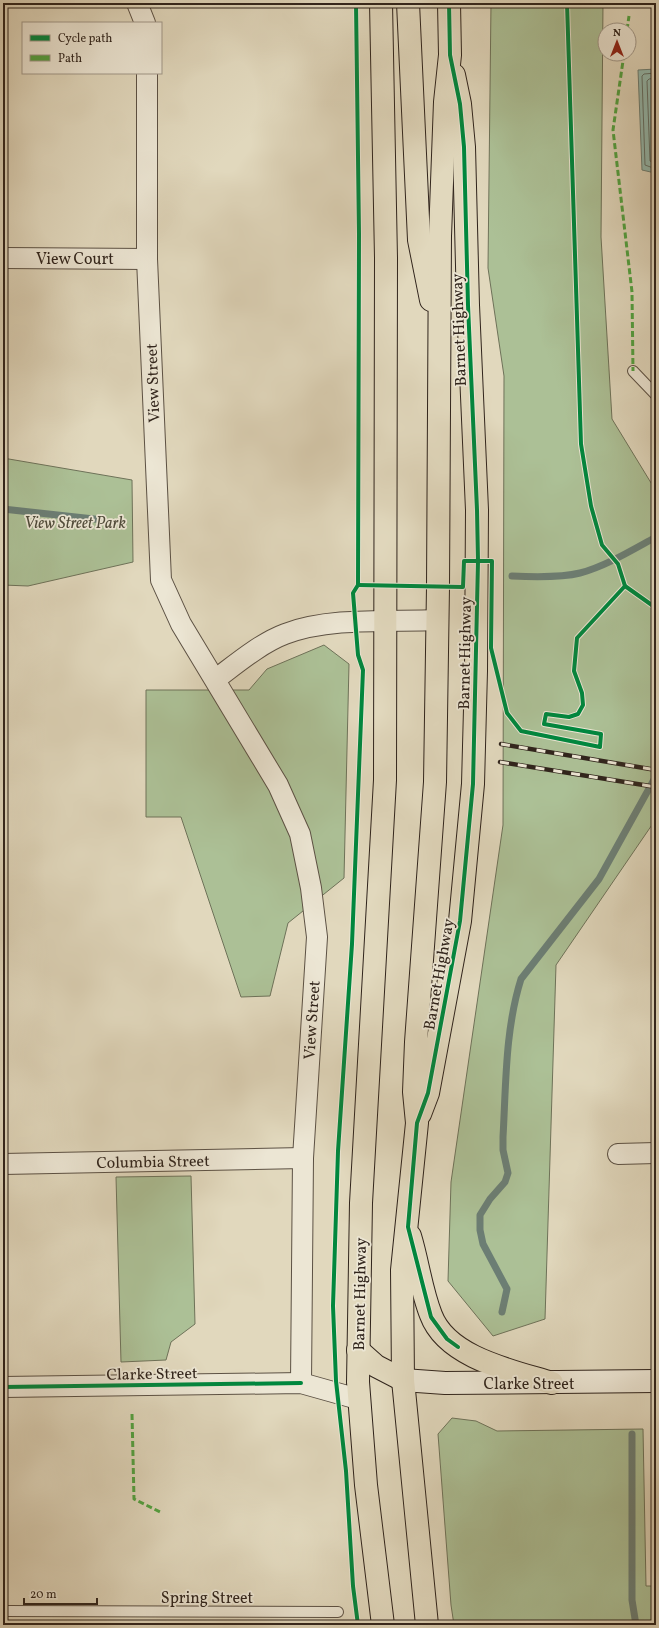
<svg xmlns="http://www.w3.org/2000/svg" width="659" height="1628" font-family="Vollkorn,serif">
<rect width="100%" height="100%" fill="#e1d8bd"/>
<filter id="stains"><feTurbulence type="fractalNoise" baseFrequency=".005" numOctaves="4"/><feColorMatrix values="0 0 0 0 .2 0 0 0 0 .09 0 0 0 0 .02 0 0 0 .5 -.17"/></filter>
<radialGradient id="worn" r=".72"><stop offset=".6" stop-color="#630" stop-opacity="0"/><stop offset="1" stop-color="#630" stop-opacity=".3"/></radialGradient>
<g fill="#acc096" stroke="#6e7259">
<path d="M 491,3 L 603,3 L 601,237 L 612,419 L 656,491 L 656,819 L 556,965 L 545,1319 L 493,1336 L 448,1281 L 451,1182 L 503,825 L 504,376 L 488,268 Z"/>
<path d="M 3,458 L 132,480 L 133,562 L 28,586 L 3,585 Z"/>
<path d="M 324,645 L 349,664 L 344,878 L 288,923 L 270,996 L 241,997 L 181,817 L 146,817 L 146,690 L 249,690 L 267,669 Z"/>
<path d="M 191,1176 L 195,1324 L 171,1342 L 166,1360 L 121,1362 L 116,1177 Z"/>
<path d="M 452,1418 L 476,1421 L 497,1431 L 643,1429 L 646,1586 L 656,1586 L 656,1625 L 454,1625 L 451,1605 L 438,1434 Z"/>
</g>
<path fill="#94baaf" stroke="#6c7e74" d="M 656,69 L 656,173 L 655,173 L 642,170 L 638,70 Z"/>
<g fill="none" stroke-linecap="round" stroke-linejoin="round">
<g stroke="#626f66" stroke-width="1">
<path d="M 656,73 L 644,74 L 642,76 L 645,165 L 656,169"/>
<path d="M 656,78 L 649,79 L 647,81 L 650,161 L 656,164"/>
<path d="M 656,84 L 653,87 L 656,154"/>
</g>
<g stroke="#6c7e74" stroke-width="7">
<path d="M 3,509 L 103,520"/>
<path d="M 512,576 C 533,577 560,578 580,573 C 606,566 632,550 656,537"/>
<path d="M 502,1312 L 507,1289 L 483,1244 L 480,1230 L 480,1215 L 490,1199 L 505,1182 L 508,1173 L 503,1150 L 503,1137 C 506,1085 505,1030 521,979 L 599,879 L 656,776"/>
<path d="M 632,1434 L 632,1600 L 636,1625"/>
</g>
<defs>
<g id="service">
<path d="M 633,371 L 656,395"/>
<path d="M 3,1611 L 338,1612"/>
</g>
<g id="minor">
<path d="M 137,3 L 145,23"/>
<path d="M 147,73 L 147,259 L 161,580 L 181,624 L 278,785 L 300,834 L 311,888 L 317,937 L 303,1158 L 301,1383"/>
<path d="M 3,258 L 147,259"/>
<path d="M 216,679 C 236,664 261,643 285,634 C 329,617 390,622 437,620"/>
<path d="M 618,1154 L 656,1153"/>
<path d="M 3,1164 L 303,1158"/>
<path d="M 3,1387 L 301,1383 L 358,1399"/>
</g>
<path id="secondary" d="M 403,1380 L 445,1383 L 656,1381"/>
<g id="primary">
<path d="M 381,3 L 386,258 L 385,780 L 361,1203 L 358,1382 L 366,1485 L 383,1625"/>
<path d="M 408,3 L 419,240 L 431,300"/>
<path d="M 420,1114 L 428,1093 L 460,921 L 473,784 L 476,671 L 477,510 L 468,305 L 464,147 L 460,104 L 454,75"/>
<path d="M 410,1236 C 418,1262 421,1290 431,1315 C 447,1358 513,1371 552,1383"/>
<path d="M 358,1350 L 376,1366 L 403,1380"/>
<path d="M 427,1625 L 403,1380 L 402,1270 L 417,1123 L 414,1092 L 416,1042 L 435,782 L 438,587 L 440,236 L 445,102 L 450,55 L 449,3"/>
</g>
</defs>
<use href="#service" stroke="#5c5144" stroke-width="12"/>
<use href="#minor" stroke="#5c5144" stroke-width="22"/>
<use href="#secondary" stroke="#30241c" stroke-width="24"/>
<use href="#primary" stroke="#30241c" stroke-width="24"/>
<use href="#service" stroke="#ece6d4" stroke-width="10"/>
<use href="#minor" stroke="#ece6d4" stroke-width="20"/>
<use href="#secondary" stroke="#ece6d4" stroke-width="22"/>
<use href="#primary" stroke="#e1d8bd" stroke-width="22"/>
<defs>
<g id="rail">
<path d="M 501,744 L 656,770"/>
<path d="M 500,762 L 656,787"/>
</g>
</defs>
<use href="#rail" stroke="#30241c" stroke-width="4.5"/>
<use href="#rail" stroke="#ece6d4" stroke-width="3" stroke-dasharray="9" stroke-linecap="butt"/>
<g stroke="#52a341" stroke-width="3" stroke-dasharray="6 3" stroke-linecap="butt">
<path d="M 627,30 L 629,16"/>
<path d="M 624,54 L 613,130 L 632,292 L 633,371"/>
<path d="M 132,1414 L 134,1499 L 162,1513"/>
</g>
<defs>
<g id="cycleway">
<path d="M 356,3 L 359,234 L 358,585 L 353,593 L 358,655 L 363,670 L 352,944 L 338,1151 L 333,1306 L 336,1381 L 346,1471 L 353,1586 L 358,1625"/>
<path d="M 449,3 L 450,55 L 460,104 L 464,147 L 468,305 L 477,510 L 478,561 L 473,784 L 460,921 L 428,1093 L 417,1123 L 408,1227 L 431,1317 L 447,1339 L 458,1347"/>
<path d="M 567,3 L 581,444 L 591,506 L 602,545 L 618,564 L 625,586 L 656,608"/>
<path d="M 358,585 L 463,587 L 464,561 L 492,561 L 491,648 L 507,713 L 521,731 L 600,747 L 601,734 L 544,724 L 546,714 L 569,717 L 578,714 L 583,705 L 582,693 L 574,671 L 577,638 L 625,586"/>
<path d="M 3,1387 L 301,1383"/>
</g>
</defs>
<use href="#cycleway" stroke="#ece6d4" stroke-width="6"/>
<use href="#cycleway" stroke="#00873e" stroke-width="4"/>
</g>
<g text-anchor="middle" stroke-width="3.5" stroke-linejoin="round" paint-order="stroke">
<g font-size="16" fill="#30241c" stroke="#ece6d4">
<text x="75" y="264">View Court</text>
<text transform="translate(458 330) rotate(-92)" y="6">Barnet Highway</text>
<text transform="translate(152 383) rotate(-92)" y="6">View Street</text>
<text transform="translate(464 653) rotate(-89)" y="6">Barnet Highway</text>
<text transform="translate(438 974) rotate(-80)" y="6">Barnet Highway</text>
<text transform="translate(311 1020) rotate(-86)" y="6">View Street</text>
<text transform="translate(153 1161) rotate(-1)" y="6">Columbia Street</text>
<text transform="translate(359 1294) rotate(-89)" y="6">Barnet Highway</text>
<text transform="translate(152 1373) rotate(-1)" y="6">Clarke Street</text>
<text x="529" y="1389">Clarke Street</text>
<text x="207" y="1603">Spring Street</text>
</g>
<g font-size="16" font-style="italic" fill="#4f4b3a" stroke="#ece6d4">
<text x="75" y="528">View Street Park</text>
</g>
</g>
<rect width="659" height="1628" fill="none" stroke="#e1d8bd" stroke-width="16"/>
<rect x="4" y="4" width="651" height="1620" fill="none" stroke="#30241c" stroke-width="2"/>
<rect x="8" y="8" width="643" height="1612" fill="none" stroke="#30241c"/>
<rect x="22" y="22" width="140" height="52" fill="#ece6d4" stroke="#a1988a"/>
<rect x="30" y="35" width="20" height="6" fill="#00873e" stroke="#a1988a"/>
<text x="58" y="42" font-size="12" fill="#30241c">Cycle path</text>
<rect x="30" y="55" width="20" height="6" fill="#52a341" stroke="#a1988a"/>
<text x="58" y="62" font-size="12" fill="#30241c">Path</text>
<g transform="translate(617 42)"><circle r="19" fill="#ece6d4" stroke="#a1988a"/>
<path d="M0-3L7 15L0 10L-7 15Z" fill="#8f2418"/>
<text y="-6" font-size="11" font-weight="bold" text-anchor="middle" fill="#30241c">N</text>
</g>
<path d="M24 1598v6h73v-6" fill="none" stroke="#30241c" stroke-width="2"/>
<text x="30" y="1598" font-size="12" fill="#30241c" stroke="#ece6d4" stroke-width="3" paint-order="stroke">20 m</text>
<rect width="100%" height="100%" filter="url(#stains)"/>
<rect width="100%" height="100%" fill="url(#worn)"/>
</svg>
